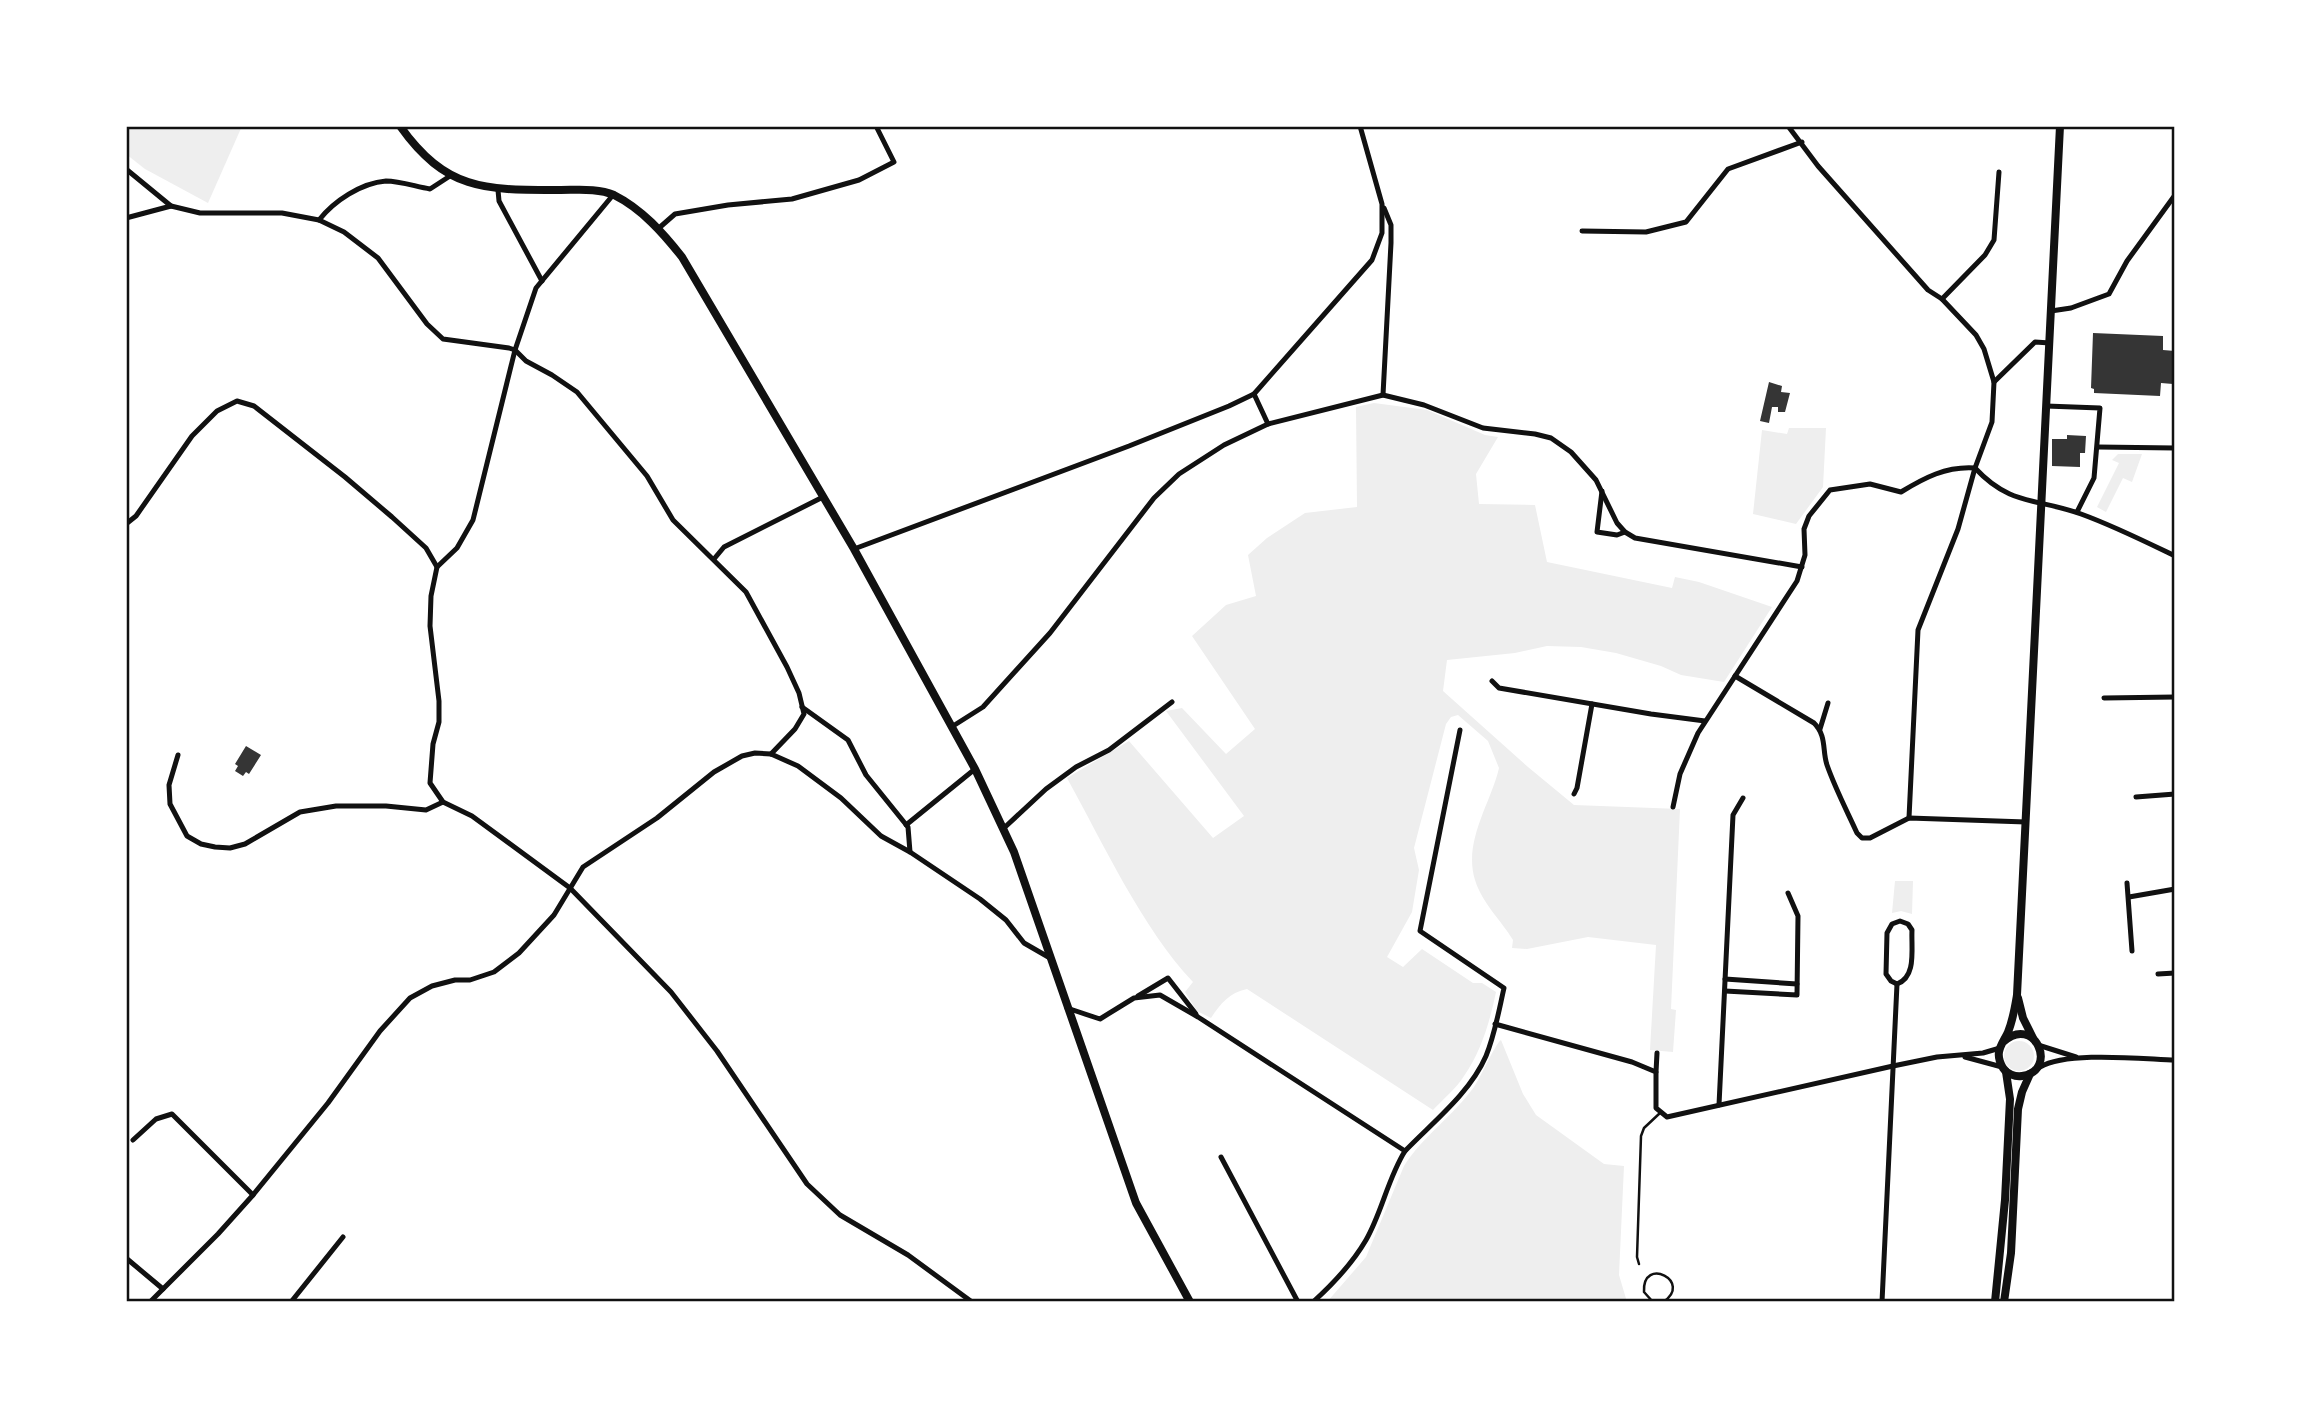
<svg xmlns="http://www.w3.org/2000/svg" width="2301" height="1428" font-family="Literata,serif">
<rect width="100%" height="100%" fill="#fff"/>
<g fill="#eee">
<path d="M 126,126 L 242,126 L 208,203 L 145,169 L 126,154 Z"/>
<path d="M 1374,403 L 1427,410 L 1485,435 L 1498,437 L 1476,474 L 1479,504 L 1535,505 L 1547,562 L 1672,588 L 1675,577 L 1699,582 L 1772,607 L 1724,682 L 1681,675 L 1661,666 L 1616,653 L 1581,647 L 1547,646 L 1515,653 L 1447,660 L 1443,691 L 1528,767 L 1574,805 L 1680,809 L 1671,1009 L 1676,1010 L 1673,1052 L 1650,1050 L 1656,945 L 1588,937 L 1527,949 L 1512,948 L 1513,940 C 1501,920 1482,903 1475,880 C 1463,841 1491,803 1499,768 L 1488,741 L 1458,715 L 1451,717 L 1446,724 L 1414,848 L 1419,870 L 1412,912 L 1387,957 L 1403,967 L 1422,949 L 1473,983 L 1482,983 L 1496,992 C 1490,1021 1481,1052 1464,1076 C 1456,1089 1443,1099 1433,1110 L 1247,989 C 1229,993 1221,1003 1211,1018 L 1197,1011 L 1185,992 L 1193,982 C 1142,928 1103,843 1067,778 L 1129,741 L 1213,838 L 1244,816 L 1166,711 L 1182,708 L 1226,754 L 1255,729 L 1192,636 L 1226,605 L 1256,596 L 1248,555 L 1267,538 L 1305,513 L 1357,507 L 1356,407 Z"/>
<path d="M 1789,428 L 1826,428 L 1823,487 L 1796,524 L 1753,514 L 1762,430 L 1787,434 Z"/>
<path d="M 2118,454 L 2142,454 L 2132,482 L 2123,478 L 2106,512 L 2097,507 L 2119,463 L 2112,460 Z"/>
<path d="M 1895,881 L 1913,881 L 1912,914 L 1901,911 L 1892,913 Z"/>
<path d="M 1501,1040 L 1523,1094 L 1536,1115 L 1604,1164 L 1624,1166 L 1619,1275 L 1627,1302 L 1327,1302 L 1366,1257 L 1404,1166 C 1423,1136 1453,1116 1474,1087 C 1481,1077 1495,1044 1501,1040 Z"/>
<circle cx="2019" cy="1056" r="15"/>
</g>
<g fill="#353535">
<path d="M 2093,333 L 2163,336 L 2163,350 L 2175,351 L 2173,384 L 2161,383 L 2160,396 L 2094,393 L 2094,389 L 2091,388 Z"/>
<path d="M 1769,382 L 1782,386 L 1781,392 L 1790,393 L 1785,412 L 1778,412 L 1778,407 L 1772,407 L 1769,423 L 1760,421 Z"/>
<path d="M 2067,435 L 2086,436 L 2085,453 L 2080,453 L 2080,467 L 2052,466 L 2052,439 L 2067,439 Z"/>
<path d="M 246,746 L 261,755 L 249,774 L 246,772 L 243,776 L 235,771 L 238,766 L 235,764 Z"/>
</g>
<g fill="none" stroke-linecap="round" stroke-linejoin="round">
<g stroke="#111" stroke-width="2.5">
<path d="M 1639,1264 L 1637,1257 L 1641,1136 L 1644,1128 L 1660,1113"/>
<path d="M 1653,1302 L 1644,1292 C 1642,1255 1694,1282 1663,1302"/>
</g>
<g stroke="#111" stroke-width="5">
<path d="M 1788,126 L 1818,166 L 1928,290 L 1942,299 L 1976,335 L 1984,349 L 1994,382 L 1992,422 L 1975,468 L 1958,529 L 1918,630 L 1909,818"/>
<path d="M 126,169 L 171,206"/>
<path d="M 498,190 L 499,201 L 542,281"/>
<path d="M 613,195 L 536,288 L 515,350 L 473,520 L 457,548 L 437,567 L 431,596 L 430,626 L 439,701 L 439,722 L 433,744 L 430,783 L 443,802 L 472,816 L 570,888 L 671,992 L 717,1051 L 807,1184 L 840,1215 L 908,1255 L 972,1302"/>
<path d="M 126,218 L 171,206 L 200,213 L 282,213 L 319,220 L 344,232 L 378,258 L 427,324 L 443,339 L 509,348 L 515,350 L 526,361 L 552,375 L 577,392 L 647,476 L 673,520 L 746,592 L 787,667 L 799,693 L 804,714 L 795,729 L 771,754"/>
<path d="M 319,220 C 334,201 361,183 386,181 C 400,181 417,187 430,189 L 450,176"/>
<path d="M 659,228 L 675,214 L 728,205 L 792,199 L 859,180 L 894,162 L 876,126"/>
<path d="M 1582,231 L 1646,232 L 1686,222 L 1728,169 L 1802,142"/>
<path d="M 1942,299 L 1985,255 L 1994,240 L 1999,172"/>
<path d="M 2051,311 L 2071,308 L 2109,294 L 2127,261 L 2175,195"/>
<path d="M 1994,382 L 2035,342 L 2050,343"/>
<path d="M 1254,394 L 1268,424"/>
<path d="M 1383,395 L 1391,243 L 1391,225 L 1384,208"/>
<path d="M 2046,406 L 2100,408 L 2094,478 L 2077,512"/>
<path d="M 2098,447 L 2175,448"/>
<path d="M 1975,468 C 2010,506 2037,498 2081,514 C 2114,526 2144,541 2175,556"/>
<path d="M 1602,491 L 1597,532 L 1617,535 L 1625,532"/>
<path d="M 126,524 L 136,516 L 192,436 L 217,411 L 237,401 L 254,406 L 345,477 L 392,517 L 426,548 L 437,567"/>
<path d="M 854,549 L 1129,446 L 1229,406 L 1254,394 L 1372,260 L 1382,233 L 1382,204 L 1360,126"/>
<path d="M 714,559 L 724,547 L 823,497"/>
<path d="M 1735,676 L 1814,723 C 1827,736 1822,750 1827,765 C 1835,788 1847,811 1857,833 L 1862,838 L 1870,838 L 1909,818 L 2026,822"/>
<path d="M 1492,681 L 1499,688 L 1651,714 L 1705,721"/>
<path d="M 2104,698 L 2175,697"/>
<path d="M 802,707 L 848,740 L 866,775 L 908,827 L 910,852"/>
<path d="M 953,726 L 983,707 L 1050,633 L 1154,498 L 1179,474 L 1224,445 L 1268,424 L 1383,395 L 1424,405 L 1483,428 L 1535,434 L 1551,438 L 1571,452 L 1596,480 L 1617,523 L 1625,532 L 1635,538 L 1802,567"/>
<path d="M 1820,729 L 1828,703"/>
<path d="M 178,755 L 169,785 L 170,804 L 187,836 L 201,844 L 215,847 L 230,848 L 245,844 L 300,812 L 336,806 L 386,806 L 426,810 L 443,802"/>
<path d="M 1574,794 L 1577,788 L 1592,704"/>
<path d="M 2136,797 L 2175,794"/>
<path d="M 1673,807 L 1680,774 L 1698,733 L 1797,581 L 1805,555 L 1804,529 L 1809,516 L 1830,490 L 1870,484 L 1901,492 C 1924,478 1946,466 1975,468"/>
<path d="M 906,825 L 975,769"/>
<path d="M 1004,828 L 1046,789 L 1076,767 L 1109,750 L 1172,702"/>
<path d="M 2127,883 L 2132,951"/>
<path d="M 2129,897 L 2175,889"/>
<path d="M 1900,921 L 1908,924 L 1912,930 C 1911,948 1917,977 1897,984 L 1891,981 L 1886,974 L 1887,933 L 1892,924 Z"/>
<path d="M 2158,974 L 2175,973"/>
<path d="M 1725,979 L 1797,984"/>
<path d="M 1725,991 L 1797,995 L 1798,916 L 1788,893"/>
<path d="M 1138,996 L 1168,978 L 1196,1014"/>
<path d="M 1067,1008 L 1100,1019 L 1134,998 L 1160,995 L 1198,1017 L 1405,1151"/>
<path d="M 1495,1024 L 1632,1062 L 1656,1072 L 1656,1108 L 1667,1117 L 1893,1066 L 1937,1057 L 1983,1053 L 2000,1048"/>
<path d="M 2038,1045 L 2076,1057"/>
<path d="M 1965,1057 L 2002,1067"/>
<path d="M 2040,1067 C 2067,1051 2142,1059 2175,1060"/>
<path d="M 1656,1072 L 1657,1053"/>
<path d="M 1719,1105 L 1733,815 L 1743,798"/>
<path d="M 133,1140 L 156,1119 L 172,1114 L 253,1195"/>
<path d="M 1221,1157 L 1298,1302"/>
<path d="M 126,1258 L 163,1289"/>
<path d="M 150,1302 L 218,1234 L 253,1195 L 328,1103 L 380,1031 L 410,998 L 432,986 L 455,980 L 470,980 L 494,972 L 519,953 L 554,915 L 583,867 L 657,818 L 714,772 L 742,756 L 755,753 L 771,754 L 798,766 L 841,798 L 881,836 L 910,852 L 980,899 L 1006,920 L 1024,943 L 1050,958"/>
<path d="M 291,1302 L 343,1237"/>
<path d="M 1313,1302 C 1333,1284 1352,1264 1366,1240 C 1382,1212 1388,1178 1405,1151 C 1433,1122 1470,1093 1486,1056 C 1495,1034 1499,1010 1504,988 L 1420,931 L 1460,730"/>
<path d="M 1882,1302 L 1897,984"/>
</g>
<g stroke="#111" stroke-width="8">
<path d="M 400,126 C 447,192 487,190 561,190 C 578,190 598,188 614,195 C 642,209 663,233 682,257 L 854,549 L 975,769 L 1014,852 L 1136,1203 L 1190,1302"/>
<path d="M 2018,998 L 2023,1018 L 2033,1038"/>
<path d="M 2003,1042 C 2035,1013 2059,1071 2022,1076 C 2015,1077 2007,1074 2003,1068 C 2000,1063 1998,1058 1999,1052 C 2000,1045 2005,1039 2008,1032 C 2013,1020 2015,1007 2017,995 L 2060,126"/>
<path d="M 1995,1302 L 2005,1200 L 2010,1099 L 2006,1072"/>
<path d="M 2004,1302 L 2011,1253 L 2018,1109 L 2022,1092 L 2030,1074"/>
</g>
</g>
<rect width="2301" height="1428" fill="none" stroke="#ffffff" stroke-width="256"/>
<rect x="128" y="128" width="2045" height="1172" fill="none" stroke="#111" stroke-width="2.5"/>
</svg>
